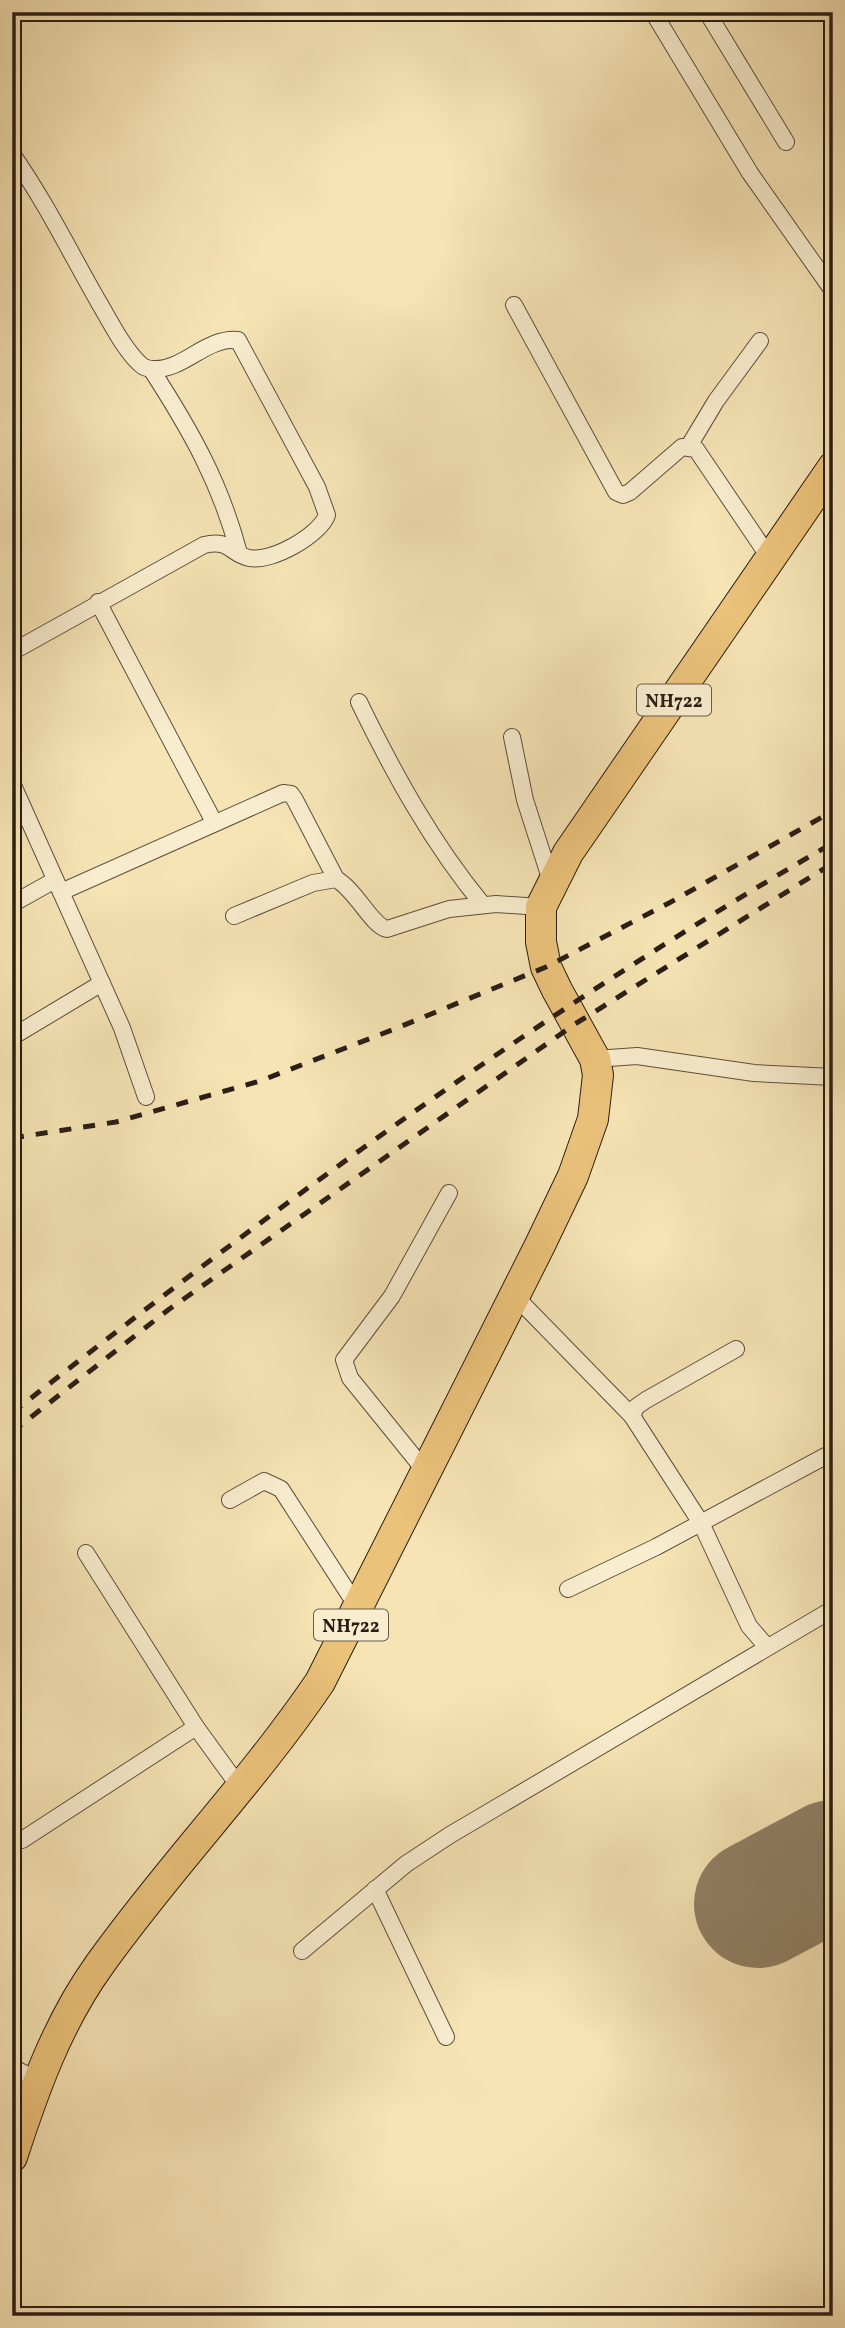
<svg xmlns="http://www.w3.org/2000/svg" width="845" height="2328" font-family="Vollkorn,serif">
<rect width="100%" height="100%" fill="#f6e4b5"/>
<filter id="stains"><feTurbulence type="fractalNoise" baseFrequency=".00286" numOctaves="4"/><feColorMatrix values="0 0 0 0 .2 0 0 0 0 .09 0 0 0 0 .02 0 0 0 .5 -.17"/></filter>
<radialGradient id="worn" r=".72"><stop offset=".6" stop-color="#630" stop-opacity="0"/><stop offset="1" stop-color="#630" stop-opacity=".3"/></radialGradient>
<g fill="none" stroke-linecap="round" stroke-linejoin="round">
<path stroke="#908065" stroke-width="128" d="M 758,1904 L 833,1864"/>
<defs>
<g id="street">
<path d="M 653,12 L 750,173 L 833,291"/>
<path d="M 707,12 L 786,142"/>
<path d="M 12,154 C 45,201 70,252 98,301 C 110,321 123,348 140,364 C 143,367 149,369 154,369 C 184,370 206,337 238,340 L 317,487 L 327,515 C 320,535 271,563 249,558 C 229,553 230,539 204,545 L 12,652"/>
<path d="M 514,305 L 616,492 L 623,495 L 630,492 L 682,447 L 696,449 L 771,560"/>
<path d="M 151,369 C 191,431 220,482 239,553"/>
<path d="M 689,446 L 716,401 L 760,341"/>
<path d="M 98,602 L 214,822"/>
<path d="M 359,702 C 394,774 432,843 483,905"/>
<path d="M 512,737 L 525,800 L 552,884"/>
<path d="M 12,783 L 122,1028 L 146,1097"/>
<path d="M 61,892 L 283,793 L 291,794 L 295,800 L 336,879"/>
<path d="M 12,904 L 55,880"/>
<path d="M 234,916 L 313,883 L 336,879 C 356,890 372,926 387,929 L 449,909 L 496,904 L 541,907"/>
<path d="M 12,1037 L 102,983"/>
<path d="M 595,1059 L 637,1056 L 754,1073 L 833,1077"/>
<path d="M 513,1294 L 632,1416"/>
<path d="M 736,1349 L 646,1400 L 636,1407 L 632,1416 L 701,1523 L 749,1626 L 767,1647"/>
<path d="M 426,1472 L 350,1378 L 344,1360 L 392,1296 L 449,1193"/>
<path d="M 230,1500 L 264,1481 L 281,1489 L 358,1608"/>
<path d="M 86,1553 L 196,1727 L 241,1789"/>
<path d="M 568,1589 L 656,1547 L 833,1452"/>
<path d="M 22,1840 L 196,1727"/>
<path d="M 375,1889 L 446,2037"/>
<path d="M 302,1951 L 406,1864 L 450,1835 L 833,1609"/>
<path d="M 12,2067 L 37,2080"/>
</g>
<path id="highway" d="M 12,2157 C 34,2089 58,2022 100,1964 C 169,1867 253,1781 320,1682 L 540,1245 L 573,1176 L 593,1119 L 598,1075 L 595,1059 L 557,990 L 546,967 L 541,942 L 541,907 L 568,853 L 833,467"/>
</defs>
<use href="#street" stroke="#5d4f3d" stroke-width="18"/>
<use href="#highway" stroke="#2a1d15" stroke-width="32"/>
<use href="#street" stroke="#f9edcf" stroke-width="16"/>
<use href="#highway" stroke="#ebc27a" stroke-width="30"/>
<g stroke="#2a1d15" stroke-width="5" stroke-dasharray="12 12" stroke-linecap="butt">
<path d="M 12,1138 L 116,1122 L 260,1081 L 392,1030 L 546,967 L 669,903 L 833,811"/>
<path d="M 12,1413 C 273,1208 545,1008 833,843"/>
<path d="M 12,1432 L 168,1310 L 575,1024 L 833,863"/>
</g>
</g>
<g text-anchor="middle" stroke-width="5" stroke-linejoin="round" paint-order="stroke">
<g fill="#f9edcf" stroke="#685b4d" stroke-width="2">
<rect x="637" y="684.5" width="74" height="31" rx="5"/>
<rect x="314" y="1609.5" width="74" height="31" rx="5"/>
</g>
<g font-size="19" font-weight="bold" fill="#2a1d15">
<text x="674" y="707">NH722</text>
<text x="351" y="1632">NH722</text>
</g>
</g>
<rect width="845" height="2328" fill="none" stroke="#f6e4b5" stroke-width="42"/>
<rect x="14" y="14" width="817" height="2300" fill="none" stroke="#2a1d15" stroke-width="3.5"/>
<rect x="21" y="21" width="803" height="2286" fill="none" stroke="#2a1d15" stroke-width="2"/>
<rect width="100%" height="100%" filter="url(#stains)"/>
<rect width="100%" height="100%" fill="url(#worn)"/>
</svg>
